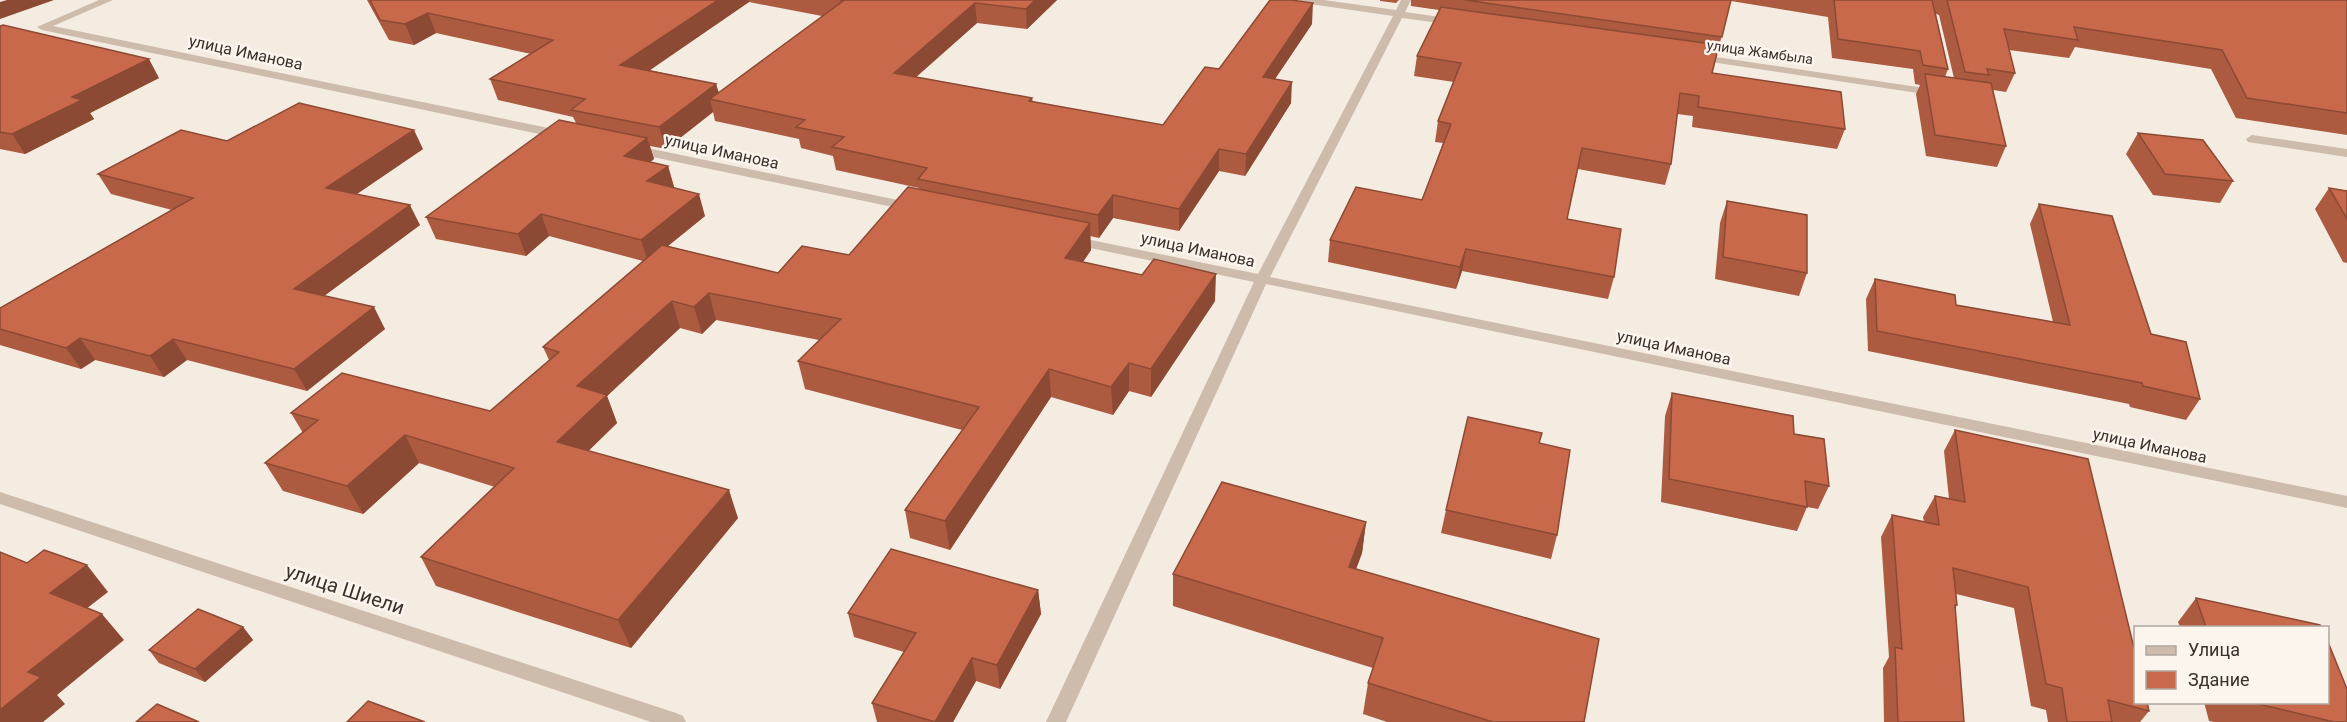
<svg xmlns="http://www.w3.org/2000/svg" width="2347" height="722" font-family="Roboto,sans-serif">
<rect width="100%" height="100%" fill="#f4ebe1"/>
<g fill="none" stroke-linecap="round" stroke-linejoin="round">
<g fill="#cdbbac" fill-rule="evenodd">
<path d="M 99,0 L 113,0 L 53,26 L 563,131 L 569,135 L 563,139 L 42,30 L 37,27 Z"/>
<path d="M 1298,0 L 1324,0 L 1396,10 L 1401,0 L 1411,0 L 1405,12 L 1454,19 L 1459,22 L 1454,25 L 1402,18 L 1270,277 L 2347,496 L 2347,508 L 1266,284 L 1066,722 L 1046,722 L 1254,282 L 1071,244 L 1064,240 L 1071,236 L 1258,274 L 1393,16 L 1303,3 Z"/>
<path d="M 1695,54 L 1938,90 L 1944,93 L 1938,96 L 1691,59 L 1690,57 Z"/>
<path d="M 2252,135 L 2347,149 L 2347,157 L 2248,142 L 2246,139 Z"/>
<path d="M 633,145 L 912,203 L 918,207 L 912,211 L 629,152 L 627,149 Z"/>
<path d="M 0,492 L 676,713 L 683,716 L 686,722 L 651,722 L 0,504 Z"/>
</g>
</g>
<g fill="#ac5a40" fill-rule="evenodd">
<path d="M 367,0 L 1057,0 L 1027,29 L 977,23 L 916,77 L 1032,98 L 1033,102 L 1163,125 L 1219,69 L 1312,24 L 1275,79 L 1291,103 L 1245,176 L 1219,171 L 1179,231 L 1113,218 L 1099,238 L 1090,236 L 1091,250 L 1083,262 L 1215,301 L 1151,397 L 1129,391 L 1113,415 L 1051,397 L 950,550 L 910,538 L 905,510 L 962,430 L 805,389 L 798,361 L 819,340 L 716,320 L 702,334 L 680,328 L 607,396 L 617,423 L 588,451 L 738,518 L 631,648 L 436,586 L 421,557 L 495,487 L 419,463 L 363,514 L 283,491 L 265,463 L 303,433 L 291,413 L 490,411 L 549,360 L 543,347 L 643,261 L 549,236 L 526,256 L 436,239 L 426,217 L 576,123 L 573,117 L 498,100 L 490,79 L 531,54 L 436,33 L 414,45 L 389,40 ZM 749,2 L 822,16 L 719,93 L 716,84 L 649,70 ZM 713,112 L 715,121 L 799,139 L 801,148 L 833,156 L 836,170 L 919,188 L 919,189 L 849,255 L 778,273 L 668,246 L 705,216 L 673,188 L 674,187 L 668,166 L 650,162 L 654,159 L 650,146 L 666,149 Z"/>
<path d="M 1380,0 L 1399,0 L 1396,3 L 1380,1 Z"/>
<path d="M 1411,0 L 2347,0 L 2347,135 L 2236,118 L 2211,69 L 2075,47 L 2069,58 L 2009,50 L 2015,73 L 2006,92 L 1993,90 L 2006,146 L 1997,167 L 1926,156 L 1916,94 L 1920,85 L 1915,84 L 1913,69 L 1832,58 L 1828,17 L 1731,1 L 1712,73 L 1845,129 L 1837,149 L 1692,127 L 1693,116 L 1677,114 L 1671,164 L 1665,185 L 1578,169 L 1567,219 L 1614,277 L 1608,299 L 1462,271 L 1456,289 L 1328,262 L 1330,240 L 1422,200 L 1443,143 L 1435,142 L 1438,121 L 1454,82 L 1414,76 L 1417,56 L 1439,10 L 1411,6 ZM 1936,14 L 1939,15 L 1954,78 L 1945,77 L 1948,69 Z"/>
<path d="M 0,26 L 159,78 L 90,113 L 94,119 L 25,154 L 0,149 Z"/>
<path d="M 2138,133 L 2233,181 L 2220,203 L 2153,195 L 2126,154 Z"/>
<path d="M 227,141 L 423,149 L 357,194 L 420,225 L 324,296 L 385,329 L 307,391 L 187,360 L 164,377 L 95,360 L 81,369 L 0,345 L 0,308 L 172,210 L 111,194 L 98,174 Z"/>
<path d="M 2329,188 L 2347,191 L 2347,263 L 2343,262 L 2315,209 Z"/>
<path d="M 1727,201 L 1807,273 L 1799,296 L 1715,279 L 1720,223 Z"/>
<path d="M 2039,204 L 2151,334 L 2200,399 L 2186,420 L 2130,407 L 2129,404 L 1868,351 L 1866,299 L 1875,279 L 1956,305 L 2053,322 L 2030,224 Z"/>
<path d="M 1672,393 L 1794,434 L 1829,486 L 1818,509 L 1807,507 L 1797,531 L 1661,502 L 1665,416 Z"/>
<path d="M 1955,430 L 2149,711 L 2140,722 L 2048,722 L 2046,710 L 2031,706 L 2014,608 L 1956,594 L 1957,605 L 1955,609 L 1964,722 L 1884,722 L 1883,668 L 1889,657 L 1881,537 L 1892,515 L 1924,522 L 1923,517 L 1935,496 L 1949,499 L 1944,451 Z"/>
<path d="M 1539,443 L 1557,535 L 1551,559 L 1441,533 L 1446,510 Z"/>
<path d="M 1366,522 L 1362,553 L 1356,569 L 1584,722 L 1387,722 L 1363,714 L 1368,683 L 1373,668 L 1173,606 L 1173,574 Z"/>
<path d="M 1038,590 L 1041,614 L 1000,689 L 976,681 L 953,722 L 877,722 L 872,703 L 904,652 L 854,637 L 848,613 Z"/>
<path d="M 2196,598 L 2321,627 L 2180,627 L 2178,622 Z"/>
<path d="M 243,627 L 253,640 L 205,682 L 159,663 L 149,650 Z"/>
<path d="M 2204,702 L 2328,702 L 2347,722 L 2214,722 L 2209,721 Z"/>
</g>
<g fill="#8c4a34">
<path d="M 7,0 L 54,0 L 0,19 L 0,2 Z"/>
<path d="M 718,0 L 749,0 L 749,2 L 627,86 L 620,65 Z"/>
<path d="M 1035,0 L 1057,0 L 1027,29 L 1026,9 Z"/>
<path d="M 975,3 L 977,23 L 897,94 L 894,73 Z"/>
<path d="M 1313,3 L 1312,24 L 1262,98 L 1263,77 Z"/>
<path d="M 428,13 L 436,33 L 414,45 L 405,24 Z"/>
<path d="M 149,59 L 159,78 L 90,113 L 94,119 L 25,154 L 12,134 L 72,97 Z"/>
<path d="M 1292,82 L 1291,103 L 1245,176 L 1246,154 Z"/>
<path d="M 716,84 L 721,102 L 710,99 L 713,112 L 666,149 L 659,127 Z"/>
<path d="M 414,130 L 423,149 L 336,208 L 326,188 Z"/>
<path d="M 647,138 L 654,159 L 631,177 L 624,156 Z"/>
<path d="M 1219,149 L 1219,171 L 1179,231 L 1179,209 Z"/>
<path d="M 668,166 L 674,187 L 654,203 L 647,181 Z"/>
<path d="M 699,194 L 705,216 L 648,262 L 641,240 Z"/>
<path d="M 1113,195 L 1113,218 L 1099,238 L 1098,215 Z"/>
<path d="M 410,205 L 420,225 L 305,310 L 294,289 Z"/>
<path d="M 541,214 L 549,236 L 526,256 L 518,234 Z"/>
<path d="M 1090,223 L 1091,250 L 1067,285 L 1065,258 Z"/>
<path d="M 1466,249 L 1462,271 L 1456,289 L 1460,267 Z"/>
<path d="M 1216,274 L 1215,301 L 1151,397 L 1151,369 Z"/>
<path d="M 709,293 L 716,320 L 702,334 L 694,307 Z"/>
<path d="M 672,301 L 680,328 L 607,396 L 617,423 L 569,470 L 557,442 L 577,386 Z"/>
<path d="M 374,307 L 385,329 L 307,391 L 294,369 Z"/>
<path d="M 80,338 L 95,360 L 81,369 L 66,348 Z"/>
<path d="M 173,339 L 187,360 L 164,377 L 150,356 Z"/>
<path d="M 1129,363 L 1129,391 L 1113,415 L 1111,387 Z"/>
<path d="M 1049,369 L 1051,397 L 950,550 L 945,521 Z"/>
<path d="M 405,435 L 419,463 L 363,514 L 347,486 Z"/>
<path d="M 729,490 L 738,518 L 631,648 L 618,620 Z"/>
<path d="M 1366,522 L 1362,553 L 1345,599 L 1349,567 Z"/>
<path d="M 87,565 L 108,592 L 73,619 L 50,593 Z"/>
<path d="M 1038,590 L 1041,614 L 1000,689 L 997,665 Z"/>
<path d="M 102,614 L 124,640 L 57,695 L 65,704 L 43,722 L 0,722 L 0,710 L 28,672 Z"/>
<path d="M 243,627 L 253,640 L 205,682 L 195,669 Z"/>
<path d="M 972,658 L 976,681 L 953,722 L 935,722 Z"/>
</g>
<g fill="#c8694b" stroke="#8c4a34" stroke-width="1.5">
<path d="M 370,0 L 718,0 L 620,65 L 716,84 L 659,127 L 571,110 L 585,99 L 490,79 L 553,40 L 428,13 L 405,24 L 380,20 Z"/>
<path d="M 840,0 L 1035,0 L 1026,9 L 975,3 L 894,73 L 1032,98 L 1029,101 L 1163,125 L 1205,67 L 1219,69 L 1270,0 L 1291,0 L 1313,3 L 1263,77 L 1292,82 L 1246,154 L 1219,149 L 1179,209 L 1113,195 L 1098,215 L 918,179 L 927,168 L 832,147 L 844,137 L 796,127 L 805,120 L 710,99 L 843,1 Z"/>
<path d="M 1465,0 L 1731,0 L 1722,37 Z"/>
<path d="M 1834,0 L 1932,0 L 1948,69 L 1923,65 L 1920,51 L 1838,39 Z"/>
<path d="M 1947,0 L 2347,0 L 2347,113 L 2247,98 L 2222,50 L 2074,27 L 2078,40 L 2004,29 L 2015,73 L 1987,69 L 1989,75 L 1965,72 Z"/>
<path d="M 1441,7 L 1719,45 L 1712,73 L 1841,92 L 1845,129 L 1698,107 L 1699,96 L 1680,93 L 1671,164 L 1582,148 L 1567,219 L 1621,229 L 1614,277 L 1466,249 L 1460,267 L 1330,240 L 1356,187 L 1422,200 L 1451,124 L 1438,121 L 1461,63 L 1417,56 Z"/>
<path d="M 3,25 L 149,59 L 72,97 L 82,100 L 12,134 L 0,132 L 0,26 Z"/>
<path d="M 1925,74 L 1991,83 L 2006,146 L 1935,135 Z"/>
<path d="M 299,103 L 414,130 L 326,188 L 410,205 L 294,289 L 374,307 L 294,369 L 173,339 L 150,356 L 80,338 L 66,348 L 0,329 L 0,308 L 193,198 L 98,174 L 181,130 L 227,141 Z"/>
<path d="M 559,120 L 647,138 L 624,156 L 668,166 L 647,181 L 699,194 L 641,240 L 541,214 L 518,234 L 426,217 Z"/>
<path d="M 2138,133 L 2203,140 L 2233,181 L 2165,174 Z"/>
<path d="M 908,187 L 1090,223 L 1065,258 L 1142,275 L 1154,259 L 1216,274 L 1151,369 L 1129,363 L 1111,387 L 1049,369 L 945,521 L 905,510 L 979,407 L 798,361 L 841,319 L 709,293 L 694,307 L 672,301 L 577,386 L 607,395 L 557,442 L 729,490 L 618,620 L 421,557 L 514,468 L 405,435 L 347,486 L 265,463 L 318,420 L 291,413 L 342,373 L 490,411 L 559,352 L 543,347 L 662,245 L 778,273 L 802,246 L 849,255 Z"/>
<path d="M 2329,188 L 2347,191 L 2347,219 Z"/>
<path d="M 1727,201 L 1807,215 L 1807,273 L 1723,257 Z"/>
<path d="M 2039,204 L 2112,216 L 2151,334 L 2186,342 L 2200,399 L 2143,386 L 2142,383 L 1877,331 L 1875,279 L 1955,295 L 1956,305 L 2070,325 Z"/>
<path d="M 1672,393 L 1793,416 L 1794,434 L 1824,439 L 1829,486 L 1805,481 L 1807,507 L 1669,479 Z"/>
<path d="M 1468,417 L 1542,433 L 1539,443 L 1570,450 L 1557,535 L 1446,510 Z"/>
<path d="M 1955,430 L 2088,459 L 2136,656 L 2136,702 L 2147,702 L 2149,711 L 2108,700 L 2112,722 L 2067,722 L 2062,688 L 2046,684 L 2028,587 L 1953,568 L 1957,605 L 1955,605 L 1964,722 L 1898,722 L 1895,647 L 1902,649 L 1892,515 L 1939,525 L 1935,496 L 1965,502 Z"/>
<path d="M 1222,482 L 1366,522 L 1349,567 L 1599,639 L 1584,722 L 1493,722 L 1368,683 L 1383,638 L 1173,574 Z"/>
<path d="M 891,549 L 1038,590 L 997,665 L 972,658 L 935,722 L 872,703 L 916,633 L 848,613 Z"/>
<path d="M 44,550 L 87,565 L 50,593 L 102,614 L 28,672 L 41,677 L 0,710 L 0,552 L 27,563 Z"/>
<path d="M 2196,598 L 2320,625 L 2321,627 L 2206,627 Z"/>
<path d="M 198,609 L 243,627 L 195,669 L 149,650 Z"/>
<path d="M 2328,642 L 2347,689 L 2347,722 L 2334,722 L 2250,702 L 2328,702 Z"/>
<path d="M 368,701 L 425,722 L 347,722 Z"/>
<path d="M 157,704 L 199,722 L 136,722 Z"/>
</g>
<g text-anchor="middle" stroke-width="5" stroke-linejoin="round" paint-order="stroke">
<g font-size="14" fill="#3b302b" stroke="#fbf5ee">
<text transform="translate(1760 52) rotate(8)" y="5">улица Жамбыла</text>
</g>
<g font-size="16" fill="#3b302b" stroke="#fbf5ee">
<text transform="translate(246 52) rotate(12)" y="6">улица Иманова</text>
<text transform="translate(722 151) rotate(12)" y="6">улица Иманова</text>
<text transform="translate(1198 249) rotate(12)" y="6">улица Иманова</text>
<text transform="translate(1674 347) rotate(12)" y="6">улица Иманова</text>
<text transform="translate(2150 445) rotate(12)" y="6">улица Иманова</text>
</g>
<g font-size="20" fill="#3b302b" stroke="#fbf5ee">
<text transform="translate(345 589) rotate(18)" y="7">улица Шиели</text>
</g>
</g>
<rect x="2134" y="626" width="195" height="78" fill="#fbf5ee" stroke="#aea6a0" stroke-width="1.5"/>
<rect x="2146" y="646" width="30" height="9" fill="#cdbbac" stroke="#aea6a0" stroke-width="1.5"/>
<text x="2188" y="656" font-size="18" fill="#3b302b">Улица</text>
<rect x="2146" y="671" width="30" height="18" fill="#c8694b" stroke="#aea6a0" stroke-width="1.5"/>
<text x="2188" y="686" font-size="18" fill="#3b302b">Здание</text>
</svg>
